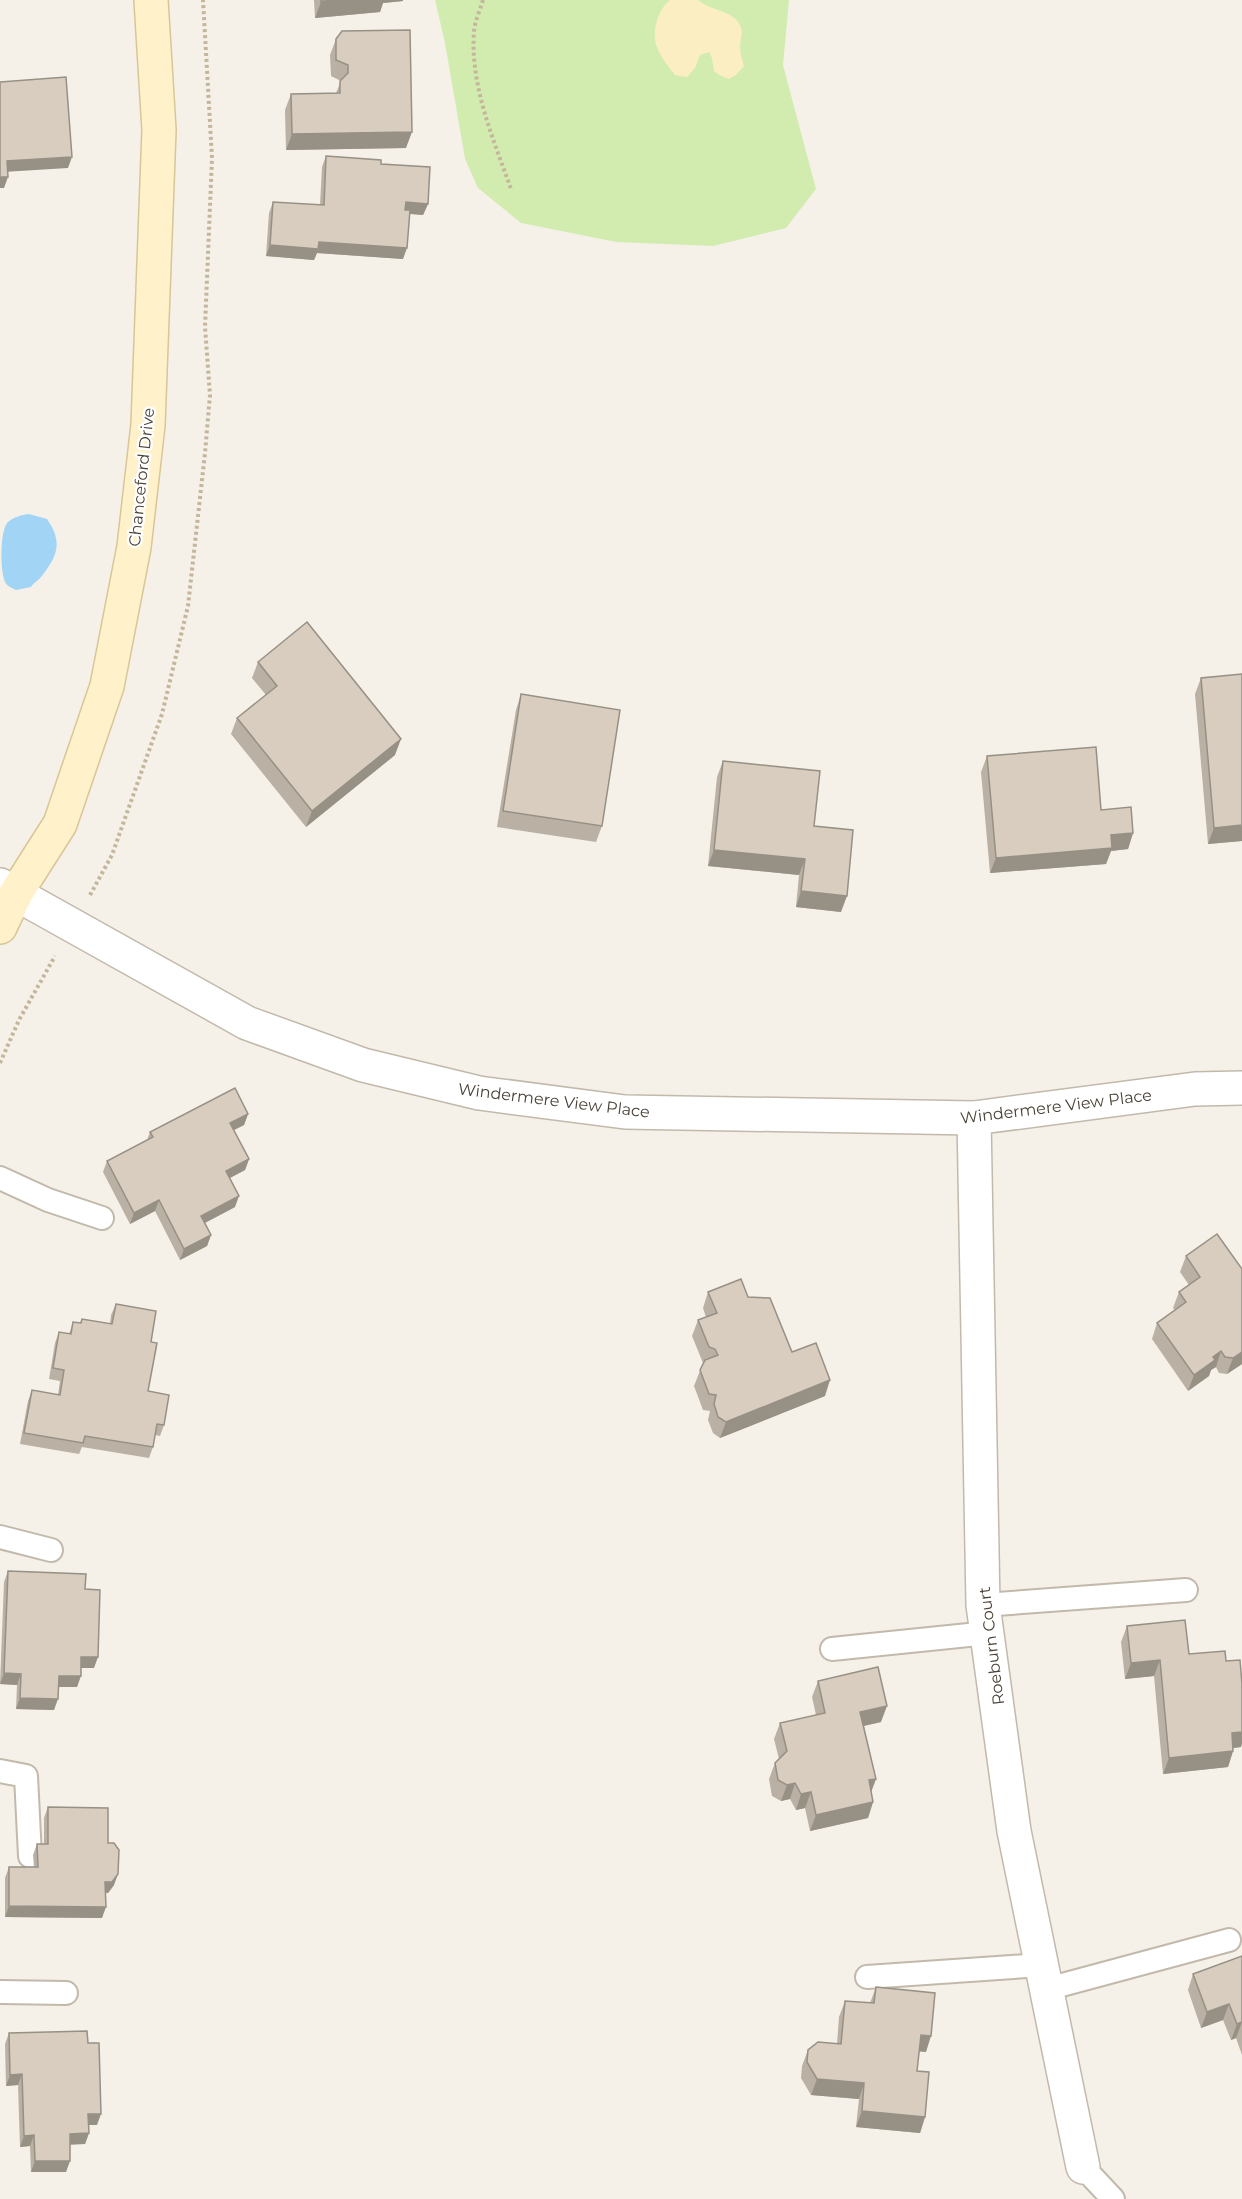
<svg xmlns="http://www.w3.org/2000/svg" width="1242" height="2199" font-family="Montserrat,sans-serif">
<rect width="100%" height="100%" fill="#f5f1e9"/>
<path fill="#d2ecb0" d="M 435,0 L 789,0 L 783,65 L 816,189 L 786,228 L 713,246 L 616,242 L 521,223 L 478,188 L 465,159 L 445,43 Z"/>
<path fill="#fbeec3" d="M 670,0 L 698,0 C 712,12 736,10 741,28 C 743,34 740,40 740,47 C 740,53 742,59 744,66 L 736,75 L 729,79 L 719,75 L 714,71 L 712,58 L 709,52 L 700,55 L 695,68 L 687,77 L 675,75 C 668,66 661,58 657,47 C 651,32 658,9 670,0 Z"/>
<path fill="#a2d5f5" d="M 29,514 L 47,519 C 63,542 58,556 41,577 C 38,581 34,582 31,587 L 16,590 C 12,588 7,586 5,582 C 0,569 0,533 7,523 C 13,517 21,515 29,514 Z"/>
<g fill="none" stroke-linecap="round" stroke-linejoin="round">
<defs>
<g id="lane">
<path d="M 0,1178 L 48,1200 L 102,1218"/>
<path d="M 0,1537 L 51,1550"/>
<path d="M 983,1605 L 1186,1590"/>
<path d="M 832,1649 L 988,1633"/>
<path d="M 0,1771 L 26,1776 L 30,1856"/>
<path d="M 867,1977 L 1042,1965"/>
<path d="M 1047,1989 L 1229,1940"/>
<path d="M 0,1992 L 66,1993"/>
<path d="M 1083,2167 L 1113,2199"/>
</g>
<g id="street">
<path d="M 0,885 L 247,1023 L 363,1065 L 479,1093 L 625,1112 L 974,1118 L 1195,1089 L 1242,1088"/>
<path d="M 974,1118 L 983,1605 L 1014,1831 L 1083,2167"/>
</g>
<path id="secondary" d="M 0,927 L 16,893 L 60,824 L 107,686 L 134,547 L 148,425 L 159,130 L 151,0"/>
</defs>
<use href="#lane" stroke="#c2b9ab" stroke-width="26"/>
<use href="#street" stroke="#c2b9ab" stroke-width="36"/>
<use href="#secondary" stroke="#d8c696" stroke-width="36"/>
<g stroke="#c4b59b" stroke-width="4" stroke-dasharray="3 3" stroke-linecap="butt">
<path d="M 483,0 C 480,10 475,21 474,31 C 470,86 493,138 511,189"/>
<path d="M 90,895 L 112,855 L 162,714 L 188,606 L 205,453 L 210,395 L 205,327 L 212,158 L 203,0"/>
<path d="M 0,1063 L 19,1020 L 55,956"/>
</g>
<use href="#lane" stroke="#fff" stroke-width="22"/>
<use href="#street" stroke="#fff" stroke-width="33"/>
<use href="#secondary" stroke="#fff1ca" stroke-width="33"/>
</g>
<g fill="#bab0a3">
<path d="M 314,0 L 403,0 L 403,1 L 383,3 L 380,12 L 315,18 Z"/>
<path d="M 336,39 L 406,148 L 286,150 L 285,110 L 291,94 L 336,93 L 341,81 L 331,76 L 330,55 Z"/>
<path d="M 326,156 L 381,164 L 428,204 L 423,215 L 409,214 L 403,259 L 317,253 L 314,260 L 266,256 L 269,213 L 273,202 L 320,205 L 322,167 Z"/>
<path d="M 258,662 L 395,755 L 306,827 L 231,734 L 237,718 L 266,695 L 252,678 Z"/>
<path d="M 1201,678 L 1242,841 L 1208,844 L 1195,694 Z"/>
<path d="M 521,694 L 602,826 L 596,842 L 497,827 L 516,710 Z"/>
<path d="M 987,756 L 1101,810 L 1133,833 L 1128,849 L 1111,851 L 1106,864 L 990,873 L 981,772 Z"/>
<path d="M 723,761 L 814,826 L 841,912 L 796,907 L 799,875 L 708,866 L 717,777 Z"/>
<path d="M 248,1114 L 244,1125 L 234,1130 L 249,1159 L 245,1170 L 230,1178 L 235,1207 L 205,1223 L 211,1235 L 207,1246 L 180,1260 L 155,1211 L 130,1224 L 103,1172 L 107,1161 L 147,1140 L 150,1132 Z"/>
<path d="M 1186,1256 L 1242,1269 L 1242,1364 L 1227,1374 L 1219,1373 L 1216,1367 L 1211,1370 L 1209,1376 L 1188,1391 L 1152,1339 L 1157,1323 L 1175,1310 L 1173,1308 L 1179,1292 L 1189,1285 L 1180,1272 Z"/>
<path d="M 708,1292 L 748,1297 L 792,1352 L 825,1396 L 720,1438 L 713,1433 L 708,1420 L 710,1411 L 703,1410 L 694,1386 L 703,1363 L 692,1336 L 698,1320 L 706,1317 L 703,1308 Z"/>
<path d="M 116,1304 L 151,1342 L 148,1391 L 164,1425 L 160,1436 L 155,1435 L 153,1447 L 149,1458 L 82,1447 L 79,1454 L 20,1444 L 28,1401 L 32,1390 L 58,1395 L 60,1381 L 49,1379 L 55,1343 L 59,1332 L 69,1334 L 73,1322 L 80,1323 L 82,1319 L 110,1324 L 111,1315 Z"/>
<path d="M 8,1571 L 85,1589 L 94,1668 L 81,1668 L 77,1687 L 59,1687 L 54,1710 L 16,1709 L 17,1685 L 0,1684 L 4,1582 Z"/>
<path d="M 1127,1626 L 1189,1654 L 1226,1661 L 1241,1747 L 1233,1748 L 1233,1751 L 1228,1767 L 1163,1774 L 1154,1676 L 1125,1679 L 1121,1642 Z"/>
<path d="M 818,1681 L 881,1722 L 864,1726 L 876,1779 L 871,1791 L 873,1802 L 868,1818 L 810,1831 L 805,1808 L 796,1810 L 790,1799 L 781,1801 L 772,1796 L 769,1779 L 775,1763 L 779,1759 L 774,1739 L 780,1723 L 816,1715 L 812,1697 Z"/>
<path d="M 48,1807 L 108,1843 L 114,1885 L 108,1893 L 105,1893 L 102,1918 L 5,1917 L 5,1878 L 9,1867 L 34,1867 L 33,1855 L 37,1844 L 44,1844 L 44,1818 Z"/>
<path d="M 1242,1956 L 1242,2055 L 1236,2038 L 1231,2040 L 1223,2020 L 1201,2028 L 1188,1990 L 1193,1974 Z"/>
<path d="M 876,1987 L 926,2052 L 919,2051 L 917,2071 L 925,2117 L 920,2133 L 856,2127 L 859,2099 L 811,2095 L 801,2078 L 802,2066 L 808,2050 L 837,2044 L 839,2017 L 845,2001 L 870,2003 Z"/>
<path d="M 9,2033 L 88,2043 L 97,2125 L 89,2125 L 89,2133 L 85,2144 L 70,2144 L 66,2172 L 31,2172 L 30,2146 L 20,2147 L 18,2085 L 6,2086 L 5,2044 Z"/>
</g>
<g fill="#979085">
<path d="M 345,0 L 403,0 L 403,1 L 383,3 L 380,12 L 315,18 L 321,2 Z"/>
<path d="M 412,132 L 406,148 L 286,150 L 292,134 Z"/>
<path d="M 72,157 L 68,168 L 3,172 L 7,161 Z"/>
<path d="M 0,177 L 8,177 L 4,188 L 0,188 Z"/>
<path d="M 406,202 L 428,204 L 423,215 L 402,213 Z"/>
<path d="M 319,242 L 407,248 L 403,259 L 317,253 L 314,260 L 266,256 L 270,245 Z"/>
<path d="M 401,739 L 395,755 L 306,827 L 312,811 Z"/>
<path d="M 1242,825 L 1242,841 L 1208,844 L 1214,828 Z"/>
<path d="M 1133,833 L 1128,849 L 1111,851 L 1106,864 L 990,873 L 996,858 L 1111,835 Z"/>
<path d="M 714,850 L 805,859 L 799,875 L 708,866 Z"/>
<path d="M 801,891 L 847,896 L 841,912 L 796,907 Z"/>
<path d="M 248,1114 L 244,1125 L 226,1134 L 230,1123 Z"/>
<path d="M 249,1159 L 245,1170 L 222,1182 L 226,1171 Z"/>
<path d="M 239,1196 L 235,1207 L 197,1227 L 201,1216 Z"/>
<path d="M 159,1200 L 155,1211 L 130,1224 L 134,1213 Z"/>
<path d="M 211,1235 L 207,1246 L 180,1260 L 184,1249 Z"/>
<path d="M 1221,1351 L 1216,1367 L 1211,1370 L 1209,1376 L 1188,1391 L 1194,1375 L 1213,1357 Z"/>
<path d="M 1242,1352 L 1242,1364 L 1227,1374 L 1233,1358 Z"/>
<path d="M 830,1380 L 825,1396 L 720,1438 L 726,1422 Z"/>
<path d="M 81,1657 L 98,1657 L 94,1668 L 77,1668 Z"/>
<path d="M 1160,1660 L 1154,1676 L 1125,1679 L 1131,1663 Z"/>
<path d="M 4,1673 L 21,1674 L 17,1685 L 0,1684 Z"/>
<path d="M 59,1676 L 81,1676 L 77,1687 L 55,1687 Z"/>
<path d="M 20,1698 L 58,1699 L 54,1710 L 16,1709 Z"/>
<path d="M 887,1706 L 881,1722 L 854,1728 L 860,1712 Z"/>
<path d="M 1242,1732 L 1242,1744 L 1241,1747 L 1226,1749 L 1232,1733 Z"/>
<path d="M 1233,1751 L 1228,1767 L 1163,1774 L 1169,1758 Z"/>
<path d="M 876,1779 L 870,1795 L 869,1780 Z"/>
<path d="M 795,1783 L 790,1799 L 781,1801 L 787,1785 Z"/>
<path d="M 811,1792 L 805,1808 L 796,1810 L 801,1794 Z"/>
<path d="M 873,1802 L 868,1818 L 810,1831 L 816,1815 Z"/>
<path d="M 118,1874 L 114,1885 L 108,1893 L 101,1893 L 105,1882 Z"/>
<path d="M 9,1906 L 106,1907 L 102,1918 L 5,1917 Z"/>
<path d="M 1229,2004 L 1223,2020 L 1201,2028 L 1207,2012 Z"/>
<path d="M 1242,2022 L 1236,2038 L 1231,2040 L 1237,2024 Z"/>
<path d="M 921,2035 L 931,2036 L 926,2052 L 915,2051 Z"/>
<path d="M 22,2074 L 18,2085 L 6,2086 L 10,2075 Z"/>
<path d="M 817,2079 L 864,2083 L 859,2099 L 811,2095 Z"/>
<path d="M 862,2111 L 925,2117 L 920,2133 L 856,2127 Z"/>
<path d="M 88,2114 L 101,2114 L 97,2125 L 84,2125 Z"/>
<path d="M 89,2133 L 85,2144 L 66,2145 L 70,2134 Z"/>
<path d="M 34,2135 L 30,2146 L 20,2147 L 24,2136 Z"/>
<path d="M 35,2161 L 70,2161 L 66,2172 L 31,2172 Z"/>
</g>
<g fill="#d8cdbe" stroke="#979085" stroke-width="1.5">
<path d="M 321,0 L 345,0 L 321,2 Z"/>
<path d="M 410,30 L 412,132 L 292,134 L 291,94 L 340,93 L 340,81 L 348,73 L 348,65 L 336,60 L 336,39 L 342,31 Z"/>
<path d="M 66,77 L 72,157 L 7,161 L 8,177 L 0,177 L 0,82 Z"/>
<path d="M 326,156 L 381,160 L 381,164 L 430,167 L 428,204 L 406,202 L 405,210 L 410,210 L 407,248 L 319,242 L 318,249 L 270,245 L 273,202 L 324,205 Z"/>
<path d="M 307,622 L 401,739 L 312,811 L 237,718 L 277,686 L 258,662 Z"/>
<path d="M 1242,674 L 1242,825 L 1214,828 L 1201,678 Z"/>
<path d="M 521,694 L 620,710 L 602,826 L 503,811 Z"/>
<path d="M 1096,747 L 1101,810 L 1131,807 L 1133,833 L 1111,835 L 1112,848 L 996,858 L 987,756 Z"/>
<path d="M 723,761 L 820,771 L 814,826 L 853,830 L 847,896 L 801,891 L 805,859 L 714,850 Z"/>
<path d="M 235,1088 L 248,1114 L 230,1123 L 249,1159 L 226,1171 L 239,1196 L 201,1216 L 211,1235 L 184,1249 L 159,1200 L 134,1213 L 107,1161 L 153,1137 L 150,1132 Z"/>
<path d="M 1217,1234 L 1242,1269 L 1242,1352 L 1233,1358 L 1225,1357 L 1221,1351 L 1213,1357 L 1215,1360 L 1194,1375 L 1157,1323 L 1186,1302 L 1179,1292 L 1200,1277 L 1186,1256 Z"/>
<path d="M 741,1279 L 748,1297 L 770,1298 L 792,1352 L 816,1343 L 830,1380 L 726,1422 L 718,1417 L 714,1404 L 716,1395 L 709,1394 L 700,1370 L 705,1360 L 718,1355 L 715,1349 L 709,1347 L 698,1320 L 717,1313 L 708,1292 Z"/>
<path d="M 116,1304 L 156,1311 L 151,1342 L 157,1343 L 148,1391 L 169,1395 L 164,1425 L 157,1424 L 153,1447 L 85,1436 L 83,1443 L 24,1433 L 32,1390 L 60,1395 L 64,1370 L 53,1368 L 59,1332 L 71,1334 L 73,1322 L 81,1323 L 82,1319 L 112,1324 Z"/>
<path d="M 8,1571 L 86,1574 L 85,1589 L 100,1590 L 98,1657 L 81,1657 L 81,1676 L 59,1676 L 58,1699 L 20,1698 L 21,1674 L 4,1673 Z"/>
<path d="M 1185,1620 L 1189,1654 L 1225,1651 L 1226,1661 L 1240,1660 L 1242,1684 L 1242,1732 L 1232,1733 L 1233,1751 L 1169,1758 L 1160,1660 L 1131,1663 L 1127,1626 Z"/>
<path d="M 878,1667 L 887,1706 L 860,1712 L 876,1779 L 869,1780 L 873,1802 L 816,1815 L 811,1792 L 801,1794 L 795,1783 L 787,1785 L 778,1780 L 775,1763 L 787,1751 L 780,1723 L 825,1713 L 818,1681 Z"/>
<path d="M 48,1807 L 108,1808 L 108,1843 L 114,1843 L 119,1850 L 118,1874 L 112,1882 L 105,1882 L 106,1907 L 9,1906 L 9,1867 L 38,1867 L 37,1844 L 48,1844 Z"/>
<path d="M 1242,1956 L 1242,2022 L 1237,2024 L 1229,2004 L 1207,2012 L 1193,1974 Z"/>
<path d="M 876,1987 L 935,1993 L 931,2036 L 921,2035 L 917,2071 L 929,2072 L 925,2117 L 862,2111 L 864,2083 L 817,2079 L 807,2062 L 808,2050 L 818,2042 L 841,2044 L 845,2001 L 874,2003 Z"/>
<path d="M 87,2031 L 88,2043 L 99,2043 L 101,2114 L 88,2114 L 89,2133 L 70,2134 L 70,2161 L 35,2161 L 34,2135 L 24,2136 L 22,2074 L 10,2075 L 9,2033 Z"/>
</g>
<g text-anchor="middle" stroke-width="4.5" stroke-linejoin="round" paint-order="stroke">
<g font-size="16" fill="#4a4237" stroke="#fff">
<text transform="translate(141 477) rotate(-84)" y="6">Chanceford Drive</text>
<text transform="translate(554 1100) rotate(7)" y="6">Windermere View Place</text>
<text transform="translate(1056 1106) rotate(-7)" y="6">Windermere View Place</text>
<text transform="translate(991 1646) rotate(-97)" y="6">Roeburn Court</text>
</g>
</g>
</svg>
